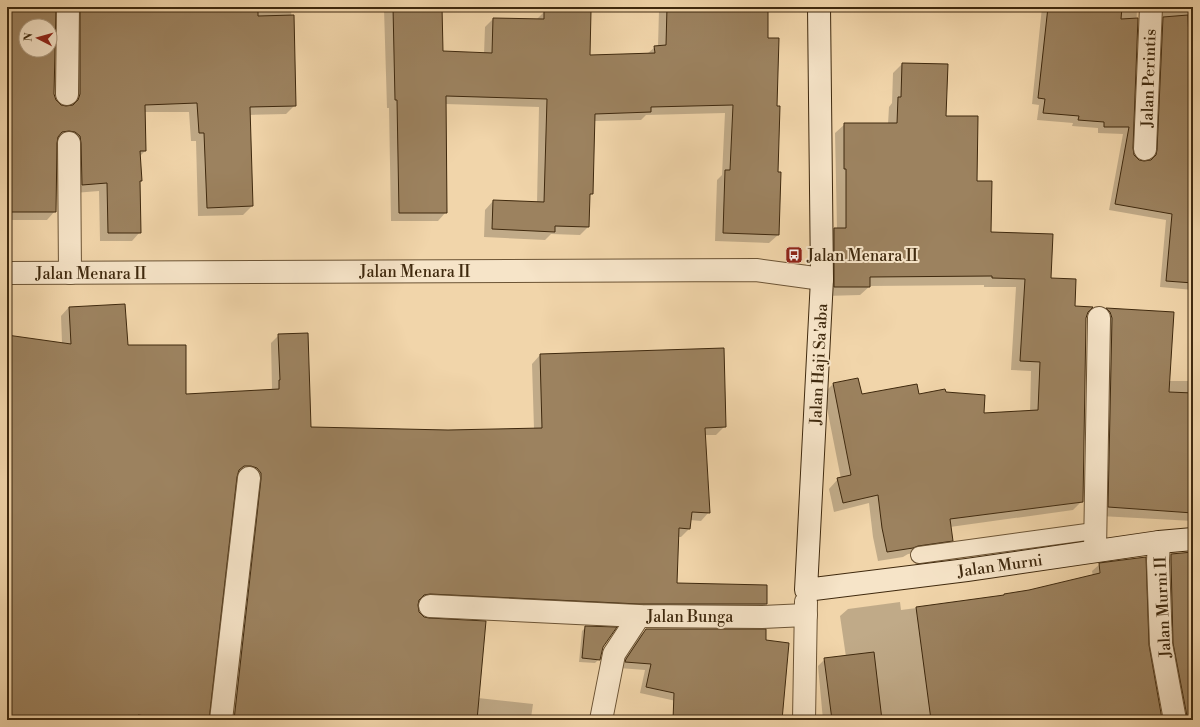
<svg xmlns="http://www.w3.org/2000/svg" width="1200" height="727" font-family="'Libre Bodoni',serif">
<rect width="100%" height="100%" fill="#f1d5aa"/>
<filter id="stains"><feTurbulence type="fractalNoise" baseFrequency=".005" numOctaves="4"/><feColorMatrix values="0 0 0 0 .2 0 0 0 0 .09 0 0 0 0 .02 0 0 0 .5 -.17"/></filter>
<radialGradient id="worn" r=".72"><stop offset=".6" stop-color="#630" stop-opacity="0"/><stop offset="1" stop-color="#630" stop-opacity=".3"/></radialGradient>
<g fill="#0003" fill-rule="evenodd">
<path d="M 7,7 L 55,7 L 54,94 L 55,100 L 60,105 L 70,107 L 71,103 L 68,7 L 291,7 L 295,105 L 286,114 L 249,115 L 252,206 L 243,215 L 198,216 L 196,141 L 191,141 L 189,112 L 144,112 L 145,151 L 140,156 L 141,181 L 139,183 L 140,232 L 132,241 L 100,241 L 99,191 L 74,193 L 60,139 L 56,140 L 55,211 L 47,220 L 7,220 ZM 26,26 L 50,26 L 50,50 L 26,50 Z"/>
<path d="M 386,7 L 441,7 L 442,52 L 484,54 L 485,27 L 493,19 L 536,20 L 545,11 L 589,56 L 647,54 L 655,47 L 658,46 L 659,10 L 661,7 L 767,7 L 767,39 L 776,107 L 778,235 L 769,243 L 715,241 L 717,180 L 722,175 L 725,113 L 646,115 L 641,120 L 594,121 L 592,193 L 589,197 L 588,227 L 580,235 L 551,234 L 545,240 L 484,237 L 485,210 L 493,201 L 537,203 L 539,107 L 445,104 L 446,212 L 438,221 L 391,221 L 389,108 L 387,108 L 384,9 Z"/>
<path d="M 886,7 L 953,7 L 949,10 L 915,7 L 912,11 L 885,9 Z"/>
<path d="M 1042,7 L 1137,7 L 1132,149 L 1133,156 L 1138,161 L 1144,162 L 1150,161 L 1151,157 L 1155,7 L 1193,7 L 1193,290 L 1160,287 L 1166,220 L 1109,210 L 1123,134 L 1098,133 L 1098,128 L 1072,126 L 1073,123 L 1037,120 L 1039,105 L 1032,104 Z"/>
<path d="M 902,64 L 945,117 L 976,182 L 990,233 L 1050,279 L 1074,307 L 1087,311 L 1086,318 L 1082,501 L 1073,510 L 950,527 L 952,540 L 943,550 L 908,554 L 903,557 L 878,561 L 873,537 L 869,503 L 834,512 L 829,489 L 838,479 L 841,479 L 824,393 L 833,384 L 857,379 L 861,395 L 918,395 L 945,393 L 983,414 L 1030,412 L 1031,371 L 1011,370 L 1016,287 L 984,287 L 984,285 L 870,286 L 860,295 L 825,296 L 825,238 L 834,229 L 837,229 L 835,133 L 845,124 L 888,124 L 889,107 L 892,103 L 893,73 Z"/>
<path d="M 69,307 L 127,346 L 185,395 L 271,390 L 272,388 L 271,343 L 279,335 L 310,428 L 448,431 L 534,429 L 532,364 L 540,355 L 724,427 L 716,435 L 704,435 L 709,512 L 701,521 L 690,520 L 689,529 L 681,537 L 678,537 L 676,584 L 766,604 L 757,612 L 422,601 L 417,602 L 418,612 L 478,698 L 533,704 L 531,718 L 546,720 L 227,720 L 242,474 L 236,474 L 208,720 L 7,720 L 7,336 L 62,343 L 61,316 Z"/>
<path d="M 1107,309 L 1173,313 L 1169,381 L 1193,381 L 1193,521 L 1100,516 L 1098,317 Z"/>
<path d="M 1193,553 L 1193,720 L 1180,720 L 1167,650 L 1164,562 L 1171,554 Z"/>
<path d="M 1100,564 L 1148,646 L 1161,720 L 823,720 L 818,666 L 825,659 L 846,657 L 840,616 L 848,609 L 900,602 L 901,610 L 1003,597 L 1093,576 L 1092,571 ZM 1099,569 L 1101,569 L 1100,578 Z"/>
<path d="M 586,627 L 602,647 L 599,659 L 595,663 L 579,662 L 582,631 Z"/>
<path d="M 646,630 L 765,641 L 778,720 L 761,720 L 640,693 L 645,670 L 619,668 L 639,636 Z"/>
</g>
<g fill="#9c825f" stroke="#3f290e" fill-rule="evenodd">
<path d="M 7,7 L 56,7 L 54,94 L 56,100 L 61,105 L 66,106 L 73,105 L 78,100 L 80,94 L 80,7 L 258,7 L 258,16 L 294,15 L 296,106 L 250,107 L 253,206 L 207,208 L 204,133 L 199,133 L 197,103 L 145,105 L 146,151 L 140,151 L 142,181 L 140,181 L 141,233 L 108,233 L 107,183 L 82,185 L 81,143 L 80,136 L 75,132 L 69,131 L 62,132 L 58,137 L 57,143 L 56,212 L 8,212 ZM 26,26 L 50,26 L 50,50 L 26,50 Z"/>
<path d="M 393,7 L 442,7 L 443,51 L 492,53 L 493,18 L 544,19 L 544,10 L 591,11 L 590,55 L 655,53 L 654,46 L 666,45 L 667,7 L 768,7 L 768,38 L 779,38 L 777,106 L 780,106 L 778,172 L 781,172 L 779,235 L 723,233 L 725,170 L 730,170 L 733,105 L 651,107 L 651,112 L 595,114 L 593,194 L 590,194 L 589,227 L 555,226 L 555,232 L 492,229 L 493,200 L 544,202 L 547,99 L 446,96 L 447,213 L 399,213 L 397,100 L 395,100 Z"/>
<path d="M 1048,7 L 1122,7 L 1121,19 L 1138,18 L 1133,148 L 1134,155 L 1139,160 L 1144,161 L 1151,160 L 1156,155 L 1157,150 L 1163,17 L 1188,15 L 1190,66 L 1193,66 L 1193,283 L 1166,281 L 1172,214 L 1115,204 L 1129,127 L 1104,127 L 1104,122 L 1078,120 L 1079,116 L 1043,113 L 1045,99 L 1038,98 Z"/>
<path d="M 902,63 L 948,64 L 946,116 L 978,116 L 977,181 L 992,181 L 991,232 L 1053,234 L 1051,278 L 1076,279 L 1075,306 L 1093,307 L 1088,312 L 1086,318 L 1083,502 L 950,519 L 953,541 L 918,546 L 913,548 L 887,552 L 882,528 L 878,495 L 843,503 L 837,478 L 851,475 L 833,383 L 858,378 L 862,394 L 917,384 L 919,394 L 945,389 L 946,392 L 985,395 L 984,413 L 1038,410 L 1040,362 L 1020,361 L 1025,279 L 992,278 L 992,276 L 870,277 L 870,287 L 834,287 L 834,228 L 846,228 L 846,169 L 844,169 L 844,123 L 897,123 L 898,97 L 901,97 Z"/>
<path d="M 125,304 L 128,345 L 186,345 L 186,394 L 279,389 L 279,380 L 280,380 L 278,334 L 308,333 L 311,427 L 448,430 L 542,428 L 540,354 L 724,348 L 726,427 L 705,428 L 710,513 L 692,512 L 690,529 L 679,528 L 677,583 L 767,585 L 767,604 L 639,604 L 430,594 L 424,595 L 419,600 L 418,605 L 419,612 L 424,617 L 429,618 L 486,621 L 477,720 L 234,720 L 261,479 L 261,473 L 257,468 L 251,466 L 244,466 L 239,470 L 237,477 L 209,720 L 175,720 L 138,715 L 137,720 L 7,720 L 7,335 L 71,344 L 69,307 Z"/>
<path d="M 1106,308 L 1174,312 L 1169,392 L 1193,393 L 1193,513 L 1108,507 L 1112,318 L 1110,312 Z"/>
<path d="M 1193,552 L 1193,716 L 1187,716 L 1173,643 L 1171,561 L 1171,554 Z"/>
<path d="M 1146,557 L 1149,645 L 1162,719 L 1150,720 L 931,720 L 916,607 L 1004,595 L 1004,594 L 1029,590 L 1100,573 L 1099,563 Z"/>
<path d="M 585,626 L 617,627 L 603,647 L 600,660 L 582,658 Z"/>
<path d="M 646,629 L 766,629 L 766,640 L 789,643 L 782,720 L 673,720 L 674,693 L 646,687 L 651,664 L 625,662 L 626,659 Z"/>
<path d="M 874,652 L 882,720 L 832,720 L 824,658 Z"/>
</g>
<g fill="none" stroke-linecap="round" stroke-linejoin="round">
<defs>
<path id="lane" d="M 919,555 L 1094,531"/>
<g id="street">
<path d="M 67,94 L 68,7"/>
<path d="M 69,143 L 70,273"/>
<path d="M 1145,149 L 1151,7"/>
<path d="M 7,273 L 756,270 L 822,279"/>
<path d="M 1159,542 L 1158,561 L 1161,644 L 1175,720"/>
<path d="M 1095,551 L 1099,318"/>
<path d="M 430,606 L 639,616 L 762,617 L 806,615"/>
<path d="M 221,720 L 249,478"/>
<path d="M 601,720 L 614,654 L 639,616"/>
<path d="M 804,720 L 806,602"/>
</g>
<path id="secondary" d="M 819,7 L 822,279 L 806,590 L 967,570 L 1159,542 L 1193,539"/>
</defs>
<use href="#lane" stroke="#6c5435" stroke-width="18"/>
<use href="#street" stroke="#6c5435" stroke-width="24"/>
<use href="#secondary" stroke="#3f290e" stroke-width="24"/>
<use href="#lane" stroke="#f6e4c8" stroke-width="16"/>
<use href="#street" stroke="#f6e4c8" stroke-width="22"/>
<use href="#secondary" stroke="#f6e4c8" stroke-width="22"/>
</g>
<defs>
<symbol id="bus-square" viewBox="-11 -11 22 22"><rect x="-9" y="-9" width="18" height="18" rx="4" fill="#8f2418" stroke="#f6e4c8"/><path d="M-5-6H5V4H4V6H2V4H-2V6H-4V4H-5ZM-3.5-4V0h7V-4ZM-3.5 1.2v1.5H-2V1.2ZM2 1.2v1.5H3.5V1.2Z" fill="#fff"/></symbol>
</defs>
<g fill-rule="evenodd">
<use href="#bus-square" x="784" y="245" width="20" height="20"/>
</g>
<g text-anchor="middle" stroke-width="4" stroke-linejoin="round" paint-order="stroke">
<g font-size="16" fill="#3f290e" stroke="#f6e4c8">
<text transform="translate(1148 78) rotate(-88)" y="6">Jalan Perintis</text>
<text x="415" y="277">Jalan Menara II</text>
<text x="91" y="279">Jalan Menara II</text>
<text transform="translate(818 364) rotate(-87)" y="6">Jalan Haji Sa'aba</text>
<text transform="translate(1000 565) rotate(-8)" y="6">Jalan Murni</text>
<text transform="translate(1162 607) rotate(-93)" y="6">Jalan Murni II</text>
<text x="690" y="622">Jalan Bunga</text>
</g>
<g font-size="16" fill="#3f290e" stroke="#f6e4c8" text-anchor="start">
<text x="807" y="261">Jalan Menara II</text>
</g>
</g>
<rect width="1200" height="727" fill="none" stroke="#f1d5aa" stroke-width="24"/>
<rect x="8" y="8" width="1184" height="711" fill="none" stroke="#3f290e" stroke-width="2"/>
<rect x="12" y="12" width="1176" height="703" fill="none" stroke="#3f290e"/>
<g transform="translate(38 38) rotate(276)"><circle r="19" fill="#f6e4c8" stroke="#ad997e"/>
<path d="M0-3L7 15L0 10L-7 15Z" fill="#8f2418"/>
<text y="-6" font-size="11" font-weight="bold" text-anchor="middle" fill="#3f290e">N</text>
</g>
<rect width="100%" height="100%" filter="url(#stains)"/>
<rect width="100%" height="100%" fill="url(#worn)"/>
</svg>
